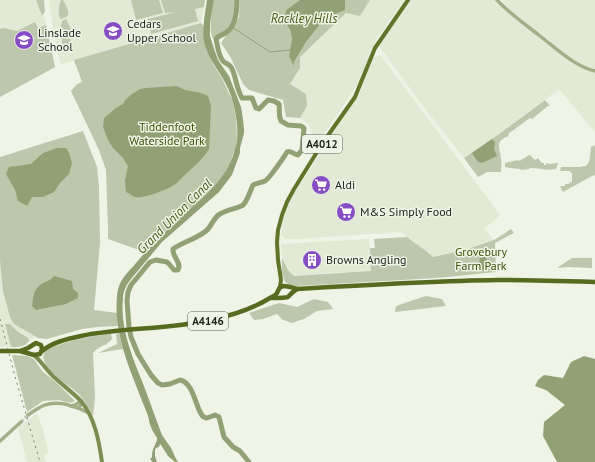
<svg xmlns="http://www.w3.org/2000/svg" width="595" height="462" font-family="'PT Sans',sans-serif">
<rect width="100%" height="100%" fill="#eff4e6"/>
<g fill="#e2ead5">
<path d="M 0,0 L 36,0 L 42,16 L 45,18 L 55,67 L 0,97 Z"/>
<path d="M 49,0 L 205,0 L 201,23 L 61,64 L 58,56 L 54,35 Z"/>
<path d="M 370,0 L 404,0 L 375,42 L 360,81 L 316,146 L 309,125 L 300,118 L 307,106 L 290,84 L 300,68 L 300,57 L 346,13 L 360,16 Z"/>
<path d="M 410,0 L 496,0 L 572,62 L 595,71 L 595,132 L 559,89 L 495,137 L 464,158 L 423,106 L 379,46 Z"/>
<path d="M 502,0 L 595,0 L 595,69 L 580,64 L 574,60 L 549,40 L 514,15 Z"/>
<path d="M 380,55 L 500,215 L 484,229 L 494,240 L 465,250 L 433,257 L 428,252 L 417,245 L 401,232 L 296,239 L 285,239 L 281,235 L 282,223 L 284,215 L 293,195 L 360,92 L 373,58 Z"/>
<path d="M 369,239 L 372,271 L 334,273 L 294,276 L 288,270 L 282,258 L 281,244 Z"/>
<path d="M 0,260 L 14,324 L 35,336 L 34,338 L 29,341 L 28,338 L 17,331 L 10,324 L 5,324 L 11,347 L 0,347 Z"/>
<path d="M 37,413 L 43,429 L 48,452 L 44,456 L 46,462 L 27,462 L 18,428 Z"/>
</g>
<g fill="#bdc7ab">
<path d="M 36,0 L 44,0 L 45,12 L 42,16 Z"/>
<path d="M 61,0 L 63,0 C 66,6 69,10 68,16 L 61,19 C 57,14 59,6 61,0 Z"/>
<path d="M 131,0 L 159,0 L 163,13 L 136,20 Z"/>
<path d="M 161,0 L 205,0 L 204,7 L 195,9 L 198,21 L 151,34 L 148,19 L 176,12 L 165,13 Z"/>
<path d="M 214,0 L 235,0 L 235,1 C 234,12 234,25 224,32 C 220,34 217,36 213,39 C 208,27 212,13 214,0 Z"/>
<path d="M 240,0 L 300,0 L 286,10 L 284,20 L 290,30 L 292,38 L 289,56 L 294,65 L 294,62 L 306,42 L 326,17 L 335,14 L 346,0 L 370,0 L 360,16 L 346,13 L 300,57 L 300,68 L 290,84 L 306,94 L 307,106 L 300,118 L 286,117 L 283,100 L 249,90 L 243,84 L 231,58 L 221,43 L 239,17 Z"/>
<path d="M 66,19 L 71,29 L 69,30 L 72,38 L 67,34 L 61,26 L 62,21 Z"/>
<path d="M 35,22 L 38,28 L 46,25 L 55,67 L 0,97 L 0,29 L 3,28 L 17,31 Z"/>
<path d="M 201,23 L 204,26 L 204,41 L 206,49 L 214,66 L 222,78 L 233,102 L 236,119 L 237,139 L 236,145 L 230,163 L 220,181 L 204,197 L 163,233 L 145,252 L 108,239 L 108,229 L 106,170 L 99,150 L 71,91 L 77,84 L 82,82 L 74,60 Z"/>
<path d="M 64,34 L 70,39 L 71,43 L 69,46 L 64,46 L 62,43 L 62,35 Z"/>
<path d="M 545,100 L 550,106 L 548,106 L 532,119 L 530,118 L 508,134 L 509,136 C 494,141 500,147 501,159 C 502,163 501,168 501,172 L 487,172 L 478,177 L 464,158 L 495,137 Z"/>
<path d="M 83,131 L 97,167 L 99,187 L 100,243 L 94,310 L 117,313 L 118,326 L 97,327 L 82,329 L 47,339 L 38,338 L 14,324 L 10,317 L 3,291 L 0,260 L 0,157 Z"/>
<path d="M 594,145 L 595,146 L 595,175 L 592,176 L 563,192 L 560,186 L 565,186 L 565,184 L 569,184 L 570,182 L 572,182 L 572,173 L 571,173 L 570,171 L 560,171 L 561,167 L 582,167 L 583,166 L 586,166 C 591,161 590,154 591,147 L 594,146 Z"/>
<path d="M 529,155 L 530,155 L 535,160 L 538,158 L 542,163 L 544,163 L 544,165 L 546,165 L 546,163 L 547,163 L 549,164 L 558,163 L 556,169 C 548,171 539,168 530,168 L 529,169 L 521,170 L 520,169 L 510,168 L 505,167 L 505,163 L 518,160 L 520,161 L 522,159 L 523,159 Z"/>
<path d="M 511,229 L 514,233 L 495,243 L 496,272 L 437,278 L 296,286 L 290,285 L 285,282 L 282,273 L 282,258 L 288,270 L 294,276 L 371,271 L 370,248 L 375,248 L 374,239 L 407,237 C 415,244 425,249 433,257 L 465,250 L 494,240 Z"/>
<path d="M 572,258 L 592,258 L 592,268 L 568,267 L 557,268 Z"/>
<path d="M 426,296 L 442,299 L 446,306 L 395,312 L 396,306 C 406,303 415,299 426,296 Z"/>
<path d="M 314,299 L 328,302 L 333,309 L 317,311 L 304,319 L 292,323 L 283,320 L 277,314 L 263,319 L 254,320 L 249,313 L 279,303 L 297,307 Z"/>
<path d="M 5,324 L 10,324 L 17,331 L 28,338 L 29,341 C 25,347 18,347 11,347 Z"/>
<path d="M 119,333 L 123,349 L 98,353 L 117,344 L 116,334 Z"/>
<path d="M 111,334 L 112,339 C 107,346 98,346 93,353 L 95,397 L 93,416 C 88,406 82,396 73,389 C 67,384 59,380 54,374 C 49,370 41,360 44,353 C 48,346 82,338 90,337 C 97,335 104,335 111,334 Z"/>
<path d="M 12,355 L 27,356 L 34,359 L 42,371 L 58,384 L 75,401 L 70,403 L 59,400 L 43,401 L 27,412 Z"/>
</g>
<g fill="#92a075">
<path d="M 207,0 L 214,0 L 210,23 L 210,36 L 214,49 L 218,60 L 229,76 L 241,107 L 243,120 L 244,129 L 244,133 L 240,148 L 240,153 L 232,175 L 219,192 L 162,242 L 131,279 C 127,284 123,291 123,298 C 120,327 131,354 142,381 C 149,399 155,417 162,435 C 165,440 169,444 172,450 C 174,454 175,458 178,462 L 175,462 L 168,456 L 161,445 L 160,444 L 159,447 L 156,448 L 155,450 L 155,456 L 157,462 L 152,462 L 150,458 L 152,458 C 151,449 158,442 157,438 C 155,434 152,431 151,427 C 149,423 149,419 148,416 C 134,378 113,338 117,296 C 119,279 126,275 136,263 C 150,246 165,232 180,218 C 202,198 222,184 233,156 C 234,151 236,146 237,141 C 239,121 233,94 222,77 C 215,66 207,55 204,42 C 202,29 205,13 207,0 Z"/>
<path d="M 300,0 L 346,0 L 345,1 L 345,10 L 335,14 L 326,17 L 306,42 L 294,62 L 294,66 L 289,56 L 292,38 L 290,30 L 284,20 L 286,10 Z"/>
<path d="M 177,86 L 185,90 L 201,93 L 208,96 L 211,106 L 209,149 C 204,158 191,169 183,177 C 180,179 178,183 174,185 C 167,190 143,199 135,197 C 132,196 129,193 126,192 L 125,180 L 128,166 L 123,158 L 113,148 L 108,140 L 103,127 L 104,118 L 116,108 L 123,104 L 126,99 L 132,94 L 140,89 L 146,88 Z"/>
<path d="M 492,139 L 495,142 L 494,149 L 497,156 L 482,163 L 478,162 L 472,153 Z"/>
<path d="M 57,148 L 66,148 L 69,153 L 72,163 L 69,174 L 60,183 L 54,192 L 43,197 L 32,197 L 27,206 L 18,201 L 15,190 L 6,174 L 9,167 L 31,164 L 43,153 Z"/>
<path d="M 482,256 L 485,257 C 489,261 487,265 485,269 L 479,271 L 478,268 L 479,264 L 480,257 Z"/>
<path d="M 54,276 L 72,281 L 73,289 L 78,293 L 78,298 L 66,304 L 36,310 L 32,306 C 33,299 33,290 40,285 C 45,281 49,282 54,276 Z"/>
<path d="M 584,356 L 595,359 L 595,462 L 557,462 L 543,436 L 544,422 L 565,405 L 546,390 L 535,386 L 538,380 L 544,375 L 563,378 L 571,362 Z"/>
</g>
<g fill="none" stroke-linecap="round" stroke-linejoin="round">
<path stroke="#92a075" stroke-width="1" d="M 232,27 L 270,52 L 290,50"/>
<path stroke="#92a075" stroke-width="5" d="M 237,0 C 237,10 236,25 227,32 C 223,35 219,35 216,39 C 218,47 218,55 223,61 C 226,64 229,64 231,67 C 236,75 236,88 242,98 L 252,98 L 256,108 L 259,109 L 268,100 L 274,101 L 279,104 C 280,110 278,115 281,121 L 288,125 L 301,126 L 304,128 L 302,150 L 298,155 C 294,155 291,150 287,152 C 284,157 269,179 265,181 C 261,183 256,183 253,185 C 250,191 248,200 243,205 C 239,208 226,210 220,214 C 213,218 212,226 206,231 C 196,239 183,242 173,249 C 172,257 182,262 178,270 L 174,270 L 169,264 L 167,262 L 156,260 L 150,262 L 131,285 L 128,292 L 127,301 L 129,327 L 131,337 L 138,354 L 151,375 L 158,383 L 162,385 L 170,384 L 180,380 C 196,383 196,417 206,418 C 208,418 212,416 215,415 L 219,417 L 224,437 L 233,447 L 240,451 L 249,462"/>
<path stroke="#c5cabd" stroke-width="3.5" stroke-dasharray="3.5 2" stroke-linecap="butt" d="M 21,422 L 28,415"/>
<g stroke="#a1ae88" stroke-width="3.5">
<path d="M 497,0 C 510,14 525,24 540,36 C 557,49 574,66 595,71"/>
<path d="M 71,406 L 75,405 L 81,401"/>
<path d="M 78,408 L 89,413"/>
<path d="M 28,415 C 41,406 48,401 65,404 C 69,405 73,407 78,408 L 81,405 L 82,403"/>
<path d="M 0,441 L 21,422"/>
</g>
<path stroke="#7b8d53" stroke-width="4" d="M 34,355 C 42,362 47,371 55,378 C 64,386 73,393 81,401 C 95,418 99,441 102,462"/>
<path stroke="#607529" stroke-width="4" d="M 280,287 L 281,280 L 278,260 L 277,242 L 278,230 L 282,215 L 287,202 L 294,189 L 322,144 L 355,97 L 375,48 L 408,0"/>
<g stroke="#566a20" stroke-width="4.5">
<path d="M 271,298 C 275,298 286,298 288,297 C 291,294 292,292 297,289"/>
<path d="M 0,351 L 20,351 L 34,355 L 40,354 L 42,349 L 41,345 L 36,343 L 28,348 L 20,351"/>
<path d="M 42,351 C 53,342 67,339 81,336 C 124,327 168,330 210,320 C 230,316 252,309 270,298 C 272,297 276,295 277,293 C 279,290 278,287 283,286 C 286,286 294,288 297,289 C 364,285 431,281 498,280 C 530,280 563,281 595,282"/>
</g>
<path stroke="#797c73" stroke-width="1" stroke-dasharray="2 4" stroke-linecap="butt" d="M 0,319 L 16,380 L 40,462"/>
</g>
<defs>
<symbol id="school-disc" viewBox="-11 -11 22 22"><circle r="9.5" fill="#864dc4" stroke="#eff4e6"/><path d="M0-5L7-2L0 1L-7-2ZM-4 1L0 2.5L4 1V4Q0 6-4 4Z" fill="#fff"/></symbol>
<symbol id="supermarket-disc" viewBox="-11 -11 22 22"><circle r="9.5" fill="#864dc4" stroke="#eff4e6"/><path d="M-6-5.5h2.5l.6 2H6L4.5 2H-2.5L-4.4-4H-6ZM-1.5 3.2a1.3 1.3 0 1 0 .1 0ZM3 3.2a1.3 1.3 0 1 0 .1 0Z" fill="#fff"/></symbol>
<symbol id="building-disc" viewBox="-11 -11 22 22"><circle r="9.5" fill="#864dc4" stroke="#eff4e6"/><path d="M-4-6H4V6H1V3H-1V6H-4ZM-2.5-4.3h1.7v1.8h-1.7ZM.8-4.3h1.7v1.8H.8ZM-2.5-1h1.7V.8h-1.7ZM.8-1h1.7V.8H.8Z" fill="#fff"/></symbol>
</defs>
<g fill-rule="evenodd">
<use href="#school-disc" x="102" y="20" width="22" height="22"/>
<use href="#school-disc" x="13" y="29" width="22" height="22"/>
<use href="#supermarket-disc" x="310" y="174" width="22" height="22"/>
<use href="#supermarket-disc" x="335" y="201" width="22" height="22"/>
<use href="#building-disc" x="301" y="249" width="22" height="22"/>
</g>
<g text-anchor="middle" stroke-width="3" stroke-linejoin="round" paint-order="stroke">
<g fill="#eff4e6" stroke="#5d6058" stroke-width="1">
<rect x="302" y="135" width="40" height="18" rx="3"/>
<rect x="188" y="312" width="40" height="18" rx="3"/>
</g>
<g font-size="11" font-weight="bold" fill="#1e201b">
<text x="322" y="148">A4012</text>
<text x="208" y="325">A4146</text>
</g>
<g font-size="12" fill="#1e201b" stroke="#eff4e6" text-anchor="start">
<text x="127" y="28">Cedars<tspan x="127" dy="14">Upper School</tspan></text>
<text x="38" y="37">Linslade<tspan x="38" dy="14">School</tspan></text>
<text x="335" y="189">Aldi</text>
<text x="360" y="216">M&amp;S Simply Food</text>
<text x="326" y="264">Browns Angling</text>
</g>
<g font-size="12" fill="#3d4e06" stroke="#eff4e6">
<text x="167" y="131">Tiddenfoot<tspan x="167" dy="14">Waterside Park</tspan></text>
<text x="481" y="256">Grovebury<tspan x="481" dy="14">Farm Park</tspan></text>
</g>
<g font-size="13" font-style="italic" fill="#495a17" stroke="#eff4e6">
<text x="304" y="23">Rackley Hills</text>
<text transform="translate(174 216) rotate(-45)" y="5">Grand Union Canal</text>
</g>
</g>
</svg>
